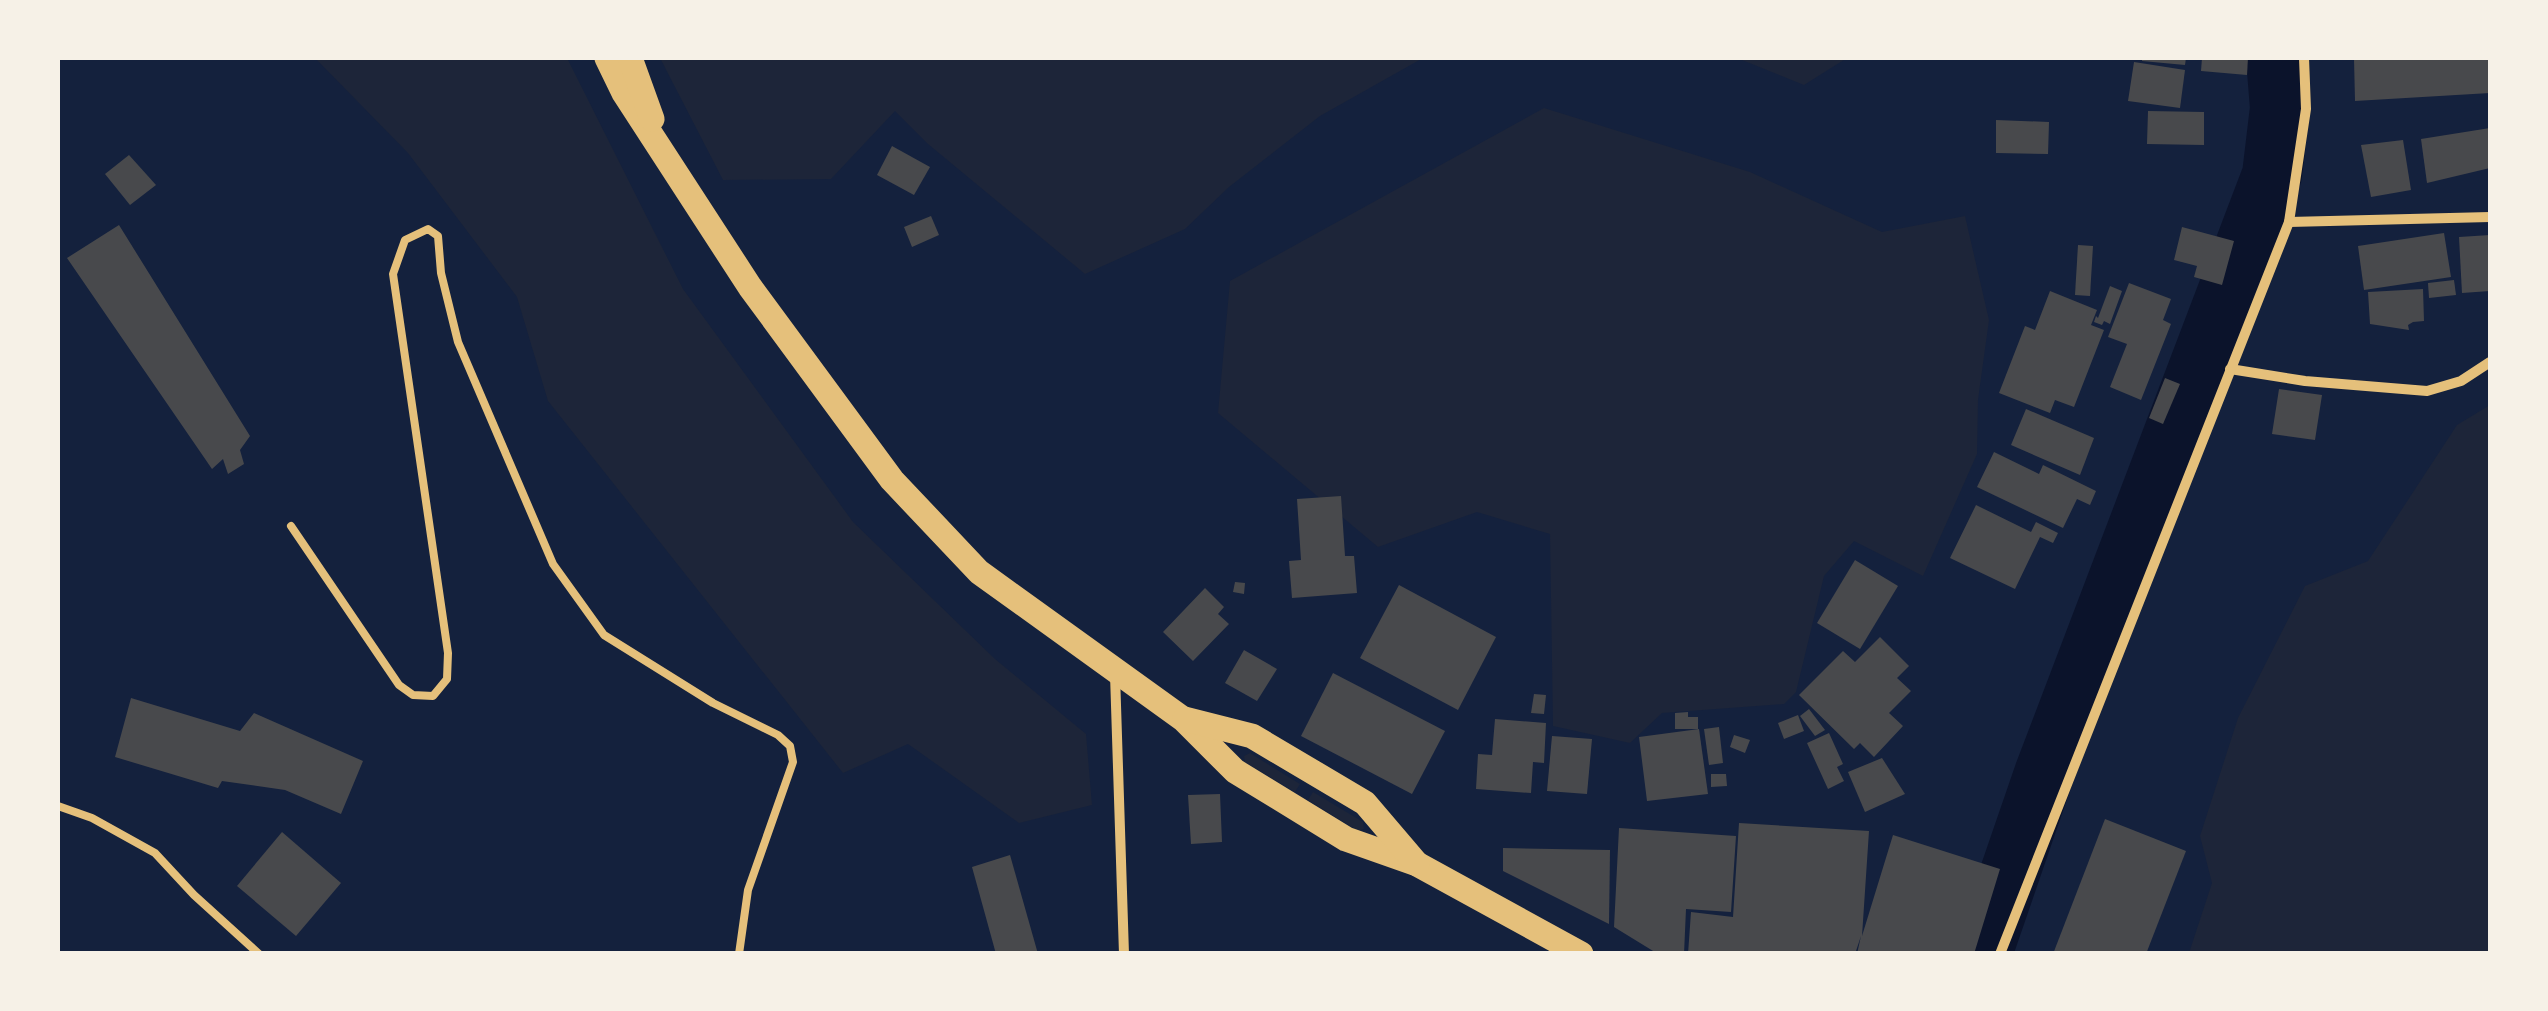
<svg xmlns="http://www.w3.org/2000/svg" width="2548" height="1011" font-family="Mulish,sans-serif">
<rect width="100%" height="100%" fill="#14213d"/>
<g fill="#1d2539">
<path d="M 315,58 L 567,58 L 683,289 L 853,522 L 995,659 L 1086,734 L 1092,805 L 1019,823 L 908,744 L 843,773 L 548,401 L 517,297 L 408,153 Z"/>
<path d="M 660,58 L 1423,58 L 1320,116 L 1229,187 L 1185,229 L 1085,274 L 928,144 L 895,111 L 831,179 L 723,180 Z"/>
<path d="M 1737,58 L 1847,58 L 1804,85 Z"/>
<path d="M 1544,108 L 1750,172 L 1882,232 L 1965,216 L 1989,320 L 1978,400 L 1977,454 L 1923,576 L 1854,541 L 1824,576 L 1796,692 L 1784,704 L 1662,713 L 1630,743 L 1553,726 L 1550,534 L 1477,512 L 1378,547 L 1218,413 L 1230,281 Z"/>
<path d="M 2490,405 L 2490,953 L 2189,953 L 2212,883 L 2200,836 L 2238,718 L 2305,586 L 2368,561 L 2457,425 Z"/>
<path d="M 1250,753 L 1300,784 L 1295,792 L 1245,762 L 1244,756 Z"/>
<path d="M 1313,792 L 1363,822 L 1364,829 L 1358,831 L 1308,800 Z"/>
</g>
<g fill="none" stroke-linecap="round" stroke-linejoin="round">
<path stroke="#0b132b" stroke-width="60" d="M 1982,954 L 2044,774 L 2272,175 L 2280,108 L 2276,58"/>
</g>
<g fill="#48494c">
<path d="M 2142,58 L 2186,58 L 2185,65 L 2142,61 Z"/>
<path d="M 2202,58 L 2248,58 L 2247,75 L 2201,71 Z"/>
<path d="M 2354,58 L 2490,58 L 2490,93 L 2355,101 Z"/>
<path d="M 2134,62 L 2185,70 L 2180,108 L 2128,101 Z"/>
<path d="M 2148,111 L 2204,112 L 2204,145 L 2147,144 Z"/>
<path d="M 1996,120 L 2049,122 L 2048,154 L 1996,153 Z"/>
<path d="M 2490,128 L 2490,168 L 2427,183 L 2421,139 Z"/>
<path d="M 2403,140 L 2411,190 L 2371,197 L 2361,145 Z"/>
<path d="M 892,146 L 930,167 L 914,195 L 877,175 Z"/>
<path d="M 129,155 L 156,185 L 130,205 L 105,174 Z"/>
<path d="M 931,216 L 939,235 L 912,247 L 904,227 Z"/>
<path d="M 119,225 L 250,436 L 240,450 L 244,464 L 228,474 L 223,459 L 212,469 L 67,258 Z"/>
<path d="M 2182,227 L 2234,241 L 2222,285 L 2194,277 L 2197,266 L 2174,260 Z"/>
<path d="M 2444,233 L 2451,277 L 2364,290 L 2358,246 Z"/>
<path d="M 2490,235 L 2490,291 L 2462,293 L 2459,237 Z"/>
<path d="M 2078,245 L 2093,246 L 2090,296 L 2075,295 Z"/>
<path d="M 2454,280 L 2456,295 L 2429,298 L 2428,283 Z"/>
<path d="M 2129,283 L 2171,299 L 2163,320 L 2171,324 L 2141,400 L 2110,387 L 2127,344 L 2108,337 Z"/>
<path d="M 2110,286 L 2122,291 L 2110,324 L 2104,321 L 2102,325 L 2094,322 L 2096,316 L 2098,318 Z"/>
<path d="M 2423,289 L 2424,321 L 2413,322 L 2408,325 L 2409,330 L 2370,324 L 2368,292 Z"/>
<path d="M 2050,291 L 2097,310 L 2091,325 L 2104,330 L 2074,407 L 2055,400 L 2050,413 L 1999,393 L 2025,326 L 2035,330 Z"/>
<path d="M 2165,378 L 2180,384 L 2163,424 L 2149,418 Z"/>
<path d="M 2279,389 L 2322,395 L 2315,440 L 2272,434 Z"/>
<path d="M 2026,409 L 2094,438 L 2080,475 L 2011,445 Z"/>
<path d="M 1994,452 L 2039,474 L 2043,465 L 2096,491 L 2090,505 L 2077,499 L 2063,528 L 1977,487 Z"/>
<path d="M 1341,496 L 1345,556 L 1354,556 L 1357,593 L 1292,598 L 1289,561 L 1301,560 L 1297,499 Z"/>
<path d="M 1976,505 L 2031,532 L 2036,522 L 2058,533 L 2053,543 L 2040,537 L 2015,589 L 1950,558 Z"/>
<path d="M 1855,560 L 1898,586 L 1860,649 L 1817,623 Z"/>
<path d="M 1235,582 L 1245,583 L 1244,594 L 1233,592 Z"/>
<path d="M 1399,585 L 1496,637 L 1458,710 L 1360,658 Z"/>
<path d="M 1205,588 L 1224,607 L 1218,614 L 1229,624 L 1193,661 L 1163,632 Z"/>
<path d="M 1880,637 L 1909,666 L 1897,678 L 1911,691 L 1889,713 L 1903,726 L 1874,757 L 1860,743 L 1854,749 L 1799,695 L 1843,651 L 1855,662 Z"/>
<path d="M 1244,650 L 1277,669 L 1257,701 L 1225,683 Z"/>
<path d="M 1333,673 L 1445,731 L 1412,794 L 1301,736 Z"/>
<path d="M 1534,694 L 1546,695 L 1544,714 L 1531,713 Z"/>
<path d="M 131,698 L 240,731 L 254,713 L 363,761 L 341,814 L 285,790 L 222,781 L 218,788 L 115,757 Z"/>
<path d="M 1809,709 L 1825,730 L 1815,736 L 1800,716 Z"/>
<path d="M 1688,712 L 1688,717 L 1698,717 L 1698,729 L 1675,729 L 1675,713 Z"/>
<path d="M 1798,715 L 1804,731 L 1784,739 L 1778,723 Z"/>
<path d="M 1495,719 L 1546,723 L 1544,763 L 1533,762 L 1531,793 L 1476,789 L 1478,754 L 1492,755 Z"/>
<path d="M 1719,727 L 1723,763 L 1709,765 L 1704,729 Z"/>
<path d="M 1699,729 L 1708,794 L 1647,801 L 1639,737 Z"/>
<path d="M 1829,733 L 1843,764 L 1837,767 L 1844,781 L 1828,789 L 1807,743 Z"/>
<path d="M 1734,735 L 1750,740 L 1745,753 L 1730,747 Z"/>
<path d="M 1552,736 L 1592,739 L 1587,794 L 1547,791 Z"/>
<path d="M 1882,758 L 1905,794 L 1865,812 L 1848,772 Z"/>
<path d="M 1711,774 L 1726,774 L 1727,786 L 1711,787 Z"/>
<path d="M 1220,794 L 1222,842 L 1191,844 L 1188,795 Z"/>
<path d="M 2105,819 L 2186,851 L 2146,954 L 2053,954 Z"/>
<path d="M 1739,823 L 1869,831 L 1862,936 L 1893,835 L 2000,869 L 1974,954 L 1857,954 L 1861,936 L 1855,954 L 1688,954 L 1691,912 L 1733,917 Z"/>
<path d="M 1619,828 L 1736,836 L 1731,912 L 1686,909 L 1684,954 L 1658,954 L 1614,927 Z"/>
<path d="M 282,832 L 341,883 L 296,936 L 237,886 Z"/>
<path d="M 1503,848 L 1610,850 L 1609,924 L 1503,871 Z"/>
<path d="M 1010,855 L 1038,954 L 996,954 L 972,867 Z"/>
</g>
<g fill="none" stroke-linecap="round" stroke-linejoin="round">
<g stroke="#e5c07b" stroke-width="8">
<path d="M 291,526 L 399,685 L 413,695 L 433,696 L 447,679 L 448,653 L 393,274 L 405,240 L 428,229 L 438,236 L 441,273 L 458,342 L 553,564 L 604,635 L 713,703 L 778,735 L 790,746 L 793,762 L 748,890 L 739,954"/>
<path d="M 58,806 L 92,818 L 155,853 L 194,895 L 259,954"/>
</g>
<g stroke="#e5c07b" stroke-width="10">
<path d="M 2289,222 L 2490,217"/>
<path d="M 2230,369 L 2305,381 L 2427,391 L 2461,381 L 2490,362"/>
<path d="M 1115,674 L 1124,954"/>
<path d="M 2000,954 L 2289,222 L 2306,109 L 2304,58"/>
</g>
<g stroke="#e5c07b" stroke-width="25">
<path d="M 607,58 L 624,93 L 750,287 L 892,480 L 979,572 L 1183,719 L 1235,771 L 1346,839 L 1417,864 L 1581,954"/>
<path d="M 630,58 L 652,119"/>
<path d="M 1185,719 L 1252,736 L 1365,803 L 1417,864"/>
</g>
</g>
<rect width="2548" height="1011" fill="none" stroke="#f6f1e7" stroke-width="120"/>
</svg>
